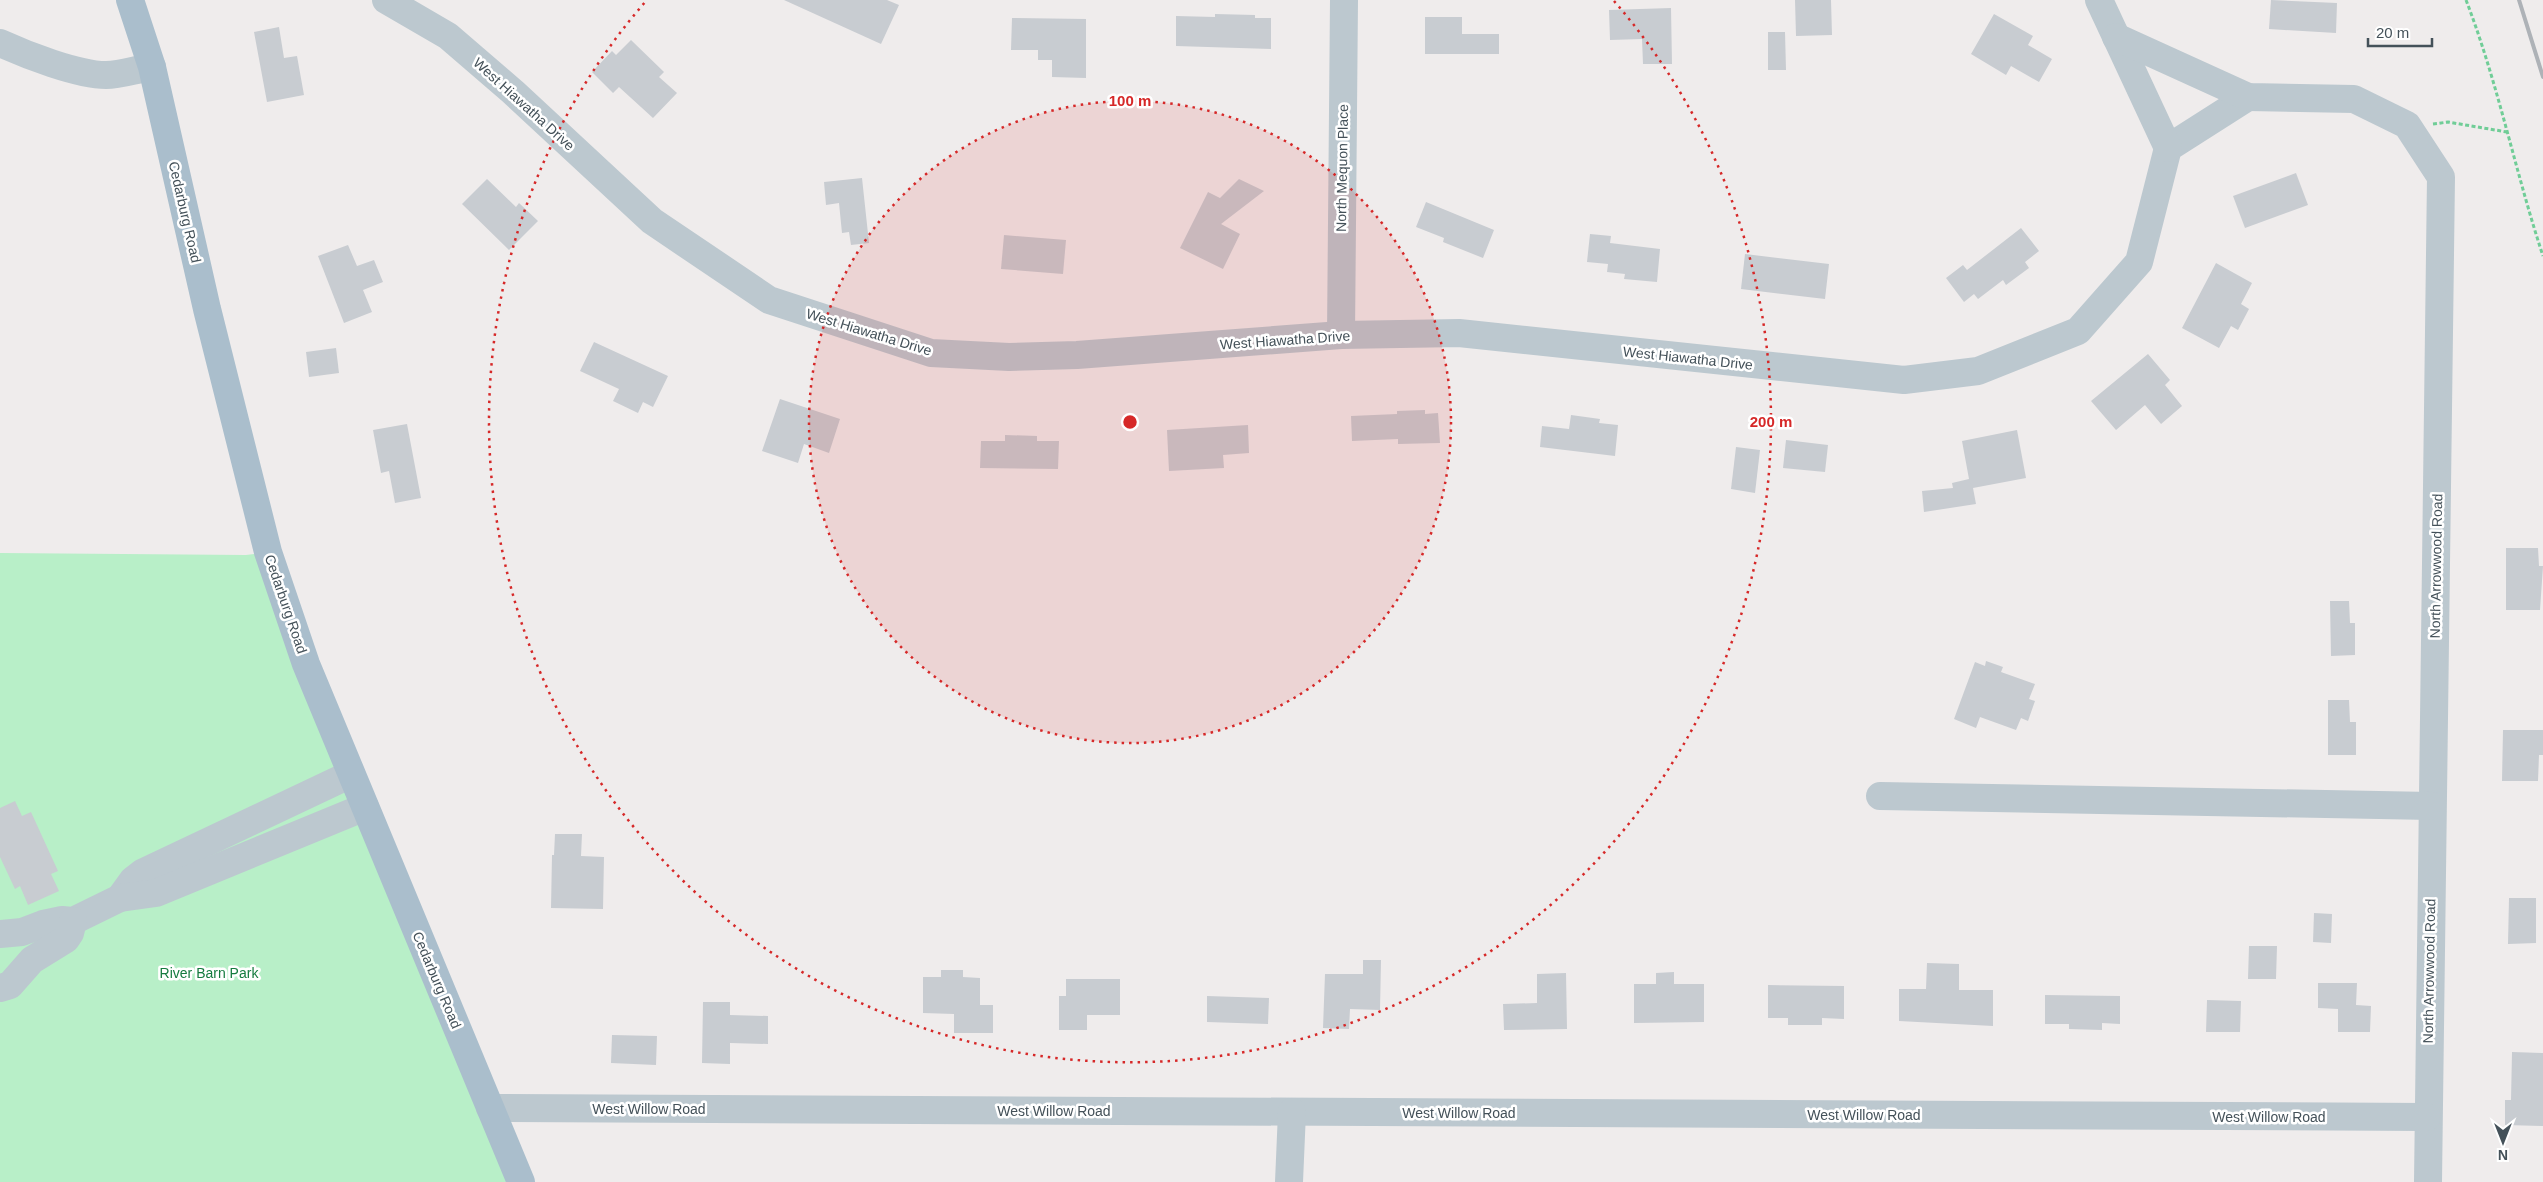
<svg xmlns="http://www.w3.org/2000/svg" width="2543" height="1182" font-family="Arial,sans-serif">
<rect width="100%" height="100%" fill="#efecec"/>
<path fill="#b8efc8" d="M 268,552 L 521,1182 L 0,1182 L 0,553 L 246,555 Z"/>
<g fill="#c8ccd1">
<path d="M 784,0 L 887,0 L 899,5 L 881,44 Z"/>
<path d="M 1795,0 L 1831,0 L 1832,35 L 1796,36 Z"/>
<path d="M 2271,0 L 2337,3 L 2336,33 L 2269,29 Z"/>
<path d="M 1671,8 L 1672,64 L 1643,64 L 1642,39 L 1610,40 L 1609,10 Z"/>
<path d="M 1215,14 L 1255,15 L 1255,18 L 1271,18 L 1271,49 L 1176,46 L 1176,16 L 1215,17 Z"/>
<path d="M 1994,14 L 2033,36 L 2028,45 L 2052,59 L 2039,82 L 2011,66 L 2006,75 L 1971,54 Z"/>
<path d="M 1425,17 L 1462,17 L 1462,34 L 1499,34 L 1499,54 L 1425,54 Z"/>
<path d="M 1012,18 L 1086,19 L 1086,78 L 1052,77 L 1052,60 L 1038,60 L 1038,50 L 1011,50 Z"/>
<path d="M 279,27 L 284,58 L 297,56 L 304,95 L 267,102 L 254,32 Z"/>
<path d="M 1768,32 L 1785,32 L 1786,70 L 1768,70 Z"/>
<path d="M 631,40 L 664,72 L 659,77 L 677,93 L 653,118 L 619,87 L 613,93 L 592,72 L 612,51 L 616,55 Z"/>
<path d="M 2296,173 L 2308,205 L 2245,228 L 2233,196 Z"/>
<path d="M 862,178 L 869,243 L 851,245 L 849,232 L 842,233 L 839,203 L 826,205 L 824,182 Z"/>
<path d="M 487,179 L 516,207 L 519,203 L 538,221 L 509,250 L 462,204 Z"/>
<path d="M 1239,179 L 1264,191 L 1221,224 L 1240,234 L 1223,269 L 1180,248 L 1208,192 L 1220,198 Z"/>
<path d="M 1426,202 L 1494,230 L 1483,258 L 1443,242 L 1444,238 L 1416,227 Z"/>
<path d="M 2021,228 L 2039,251 L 2025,262 L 2029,268 L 2006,285 L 2003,280 L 1978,299 L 1974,294 L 1964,302 L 1946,278 L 1963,265 L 1967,270 Z"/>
<path d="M 1590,234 L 1611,236 L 1610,243 L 1660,249 L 1657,282 L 1624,279 L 1625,274 L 1607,272 L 1608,264 L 1587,262 Z"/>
<path d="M 1004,235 L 1066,240 L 1063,274 L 1001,269 Z"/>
<path d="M 348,245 L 357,266 L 374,260 L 383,282 L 363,290 L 372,312 L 344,323 L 318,256 Z"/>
<path d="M 1745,254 L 1829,264 L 1825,299 L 1741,289 Z"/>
<path d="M 2216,263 L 2252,283 L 2241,304 L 2249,309 L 2238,330 L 2231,326 L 2219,348 L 2182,328 Z"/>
<path d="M 594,342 L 668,376 L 653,407 L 643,402 L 638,413 L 613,401 L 619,389 L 580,371 Z"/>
<path d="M 336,348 L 339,373 L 309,377 L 306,352 Z"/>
<path d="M 2148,354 L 2170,380 L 2165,385 L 2182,406 L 2161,424 L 2145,405 L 2116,430 L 2091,401 Z"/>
<path d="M 780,399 L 840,419 L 829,453 L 804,444 L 798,463 L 762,451 Z"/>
<path d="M 1425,410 L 1425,414 L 1438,413 L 1440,443 L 1398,444 L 1398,439 L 1352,441 L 1351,416 L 1397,414 L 1397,411 Z"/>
<path d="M 1571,415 L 1600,419 L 1599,423 L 1618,425 L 1615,456 L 1540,447 L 1542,426 L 1569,429 Z"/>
<path d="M 407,424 L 421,498 L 395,503 L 389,471 L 381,473 L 373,430 Z"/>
<path d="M 1248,425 L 1249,453 L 1223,455 L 1224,468 L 1169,471 L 1167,430 Z"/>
<path d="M 2017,430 L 2026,478 L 1973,488 L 1976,504 L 1924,512 L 1922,491 L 1953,488 L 1952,483 L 1969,479 L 1962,441 Z"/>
<path d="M 1005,435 L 1037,436 L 1037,441 L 1059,441 L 1058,469 L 980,468 L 981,441 L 1005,441 Z"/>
<path d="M 1786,440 L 1828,445 L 1825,472 L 1783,468 Z"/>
<path d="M 1736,447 L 1760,450 L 1755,493 L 1731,489 Z"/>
<path d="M 2506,548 L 2538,548 L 2539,566 L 2543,566 L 2540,610 L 2506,610 Z"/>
<path d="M 2330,601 L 2349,601 L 2350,623 L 2355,623 L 2355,655 L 2331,656 Z"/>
<path d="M 1986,661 L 2003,667 L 2001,672 L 2035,684 L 2029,699 L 2035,701 L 2028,721 L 2021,718 L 2016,730 L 1980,717 L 1976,728 L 1954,719 L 1975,662 L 1985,666 Z"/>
<path d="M 2328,700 L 2349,700 L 2350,722 L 2356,722 L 2356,755 L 2328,755 Z"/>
<path d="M 2503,730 L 2543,730 L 2543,755 L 2539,755 L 2538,781 L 2502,781 Z"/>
<path d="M 15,801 L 22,816 L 31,812 L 58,871 L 51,874 L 59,891 L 28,905 L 20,886 L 15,889 L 0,857 L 0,808 Z"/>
<path d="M 555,834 L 582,834 L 581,856 L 604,857 L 603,909 L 551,908 L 552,855 L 554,855 Z"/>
<path d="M 2509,898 L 2536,898 L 2536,943 L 2508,944 Z"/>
<path d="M 2314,913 L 2332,914 L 2331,943 L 2313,942 Z"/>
<path d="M 2249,946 L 2277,946 L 2276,979 L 2248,979 Z"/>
<path d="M 1363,960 L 1381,960 L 1380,1010 L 1350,1009 L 1349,1029 L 1323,1028 L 1325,974 L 1363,974 Z"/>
<path d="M 1927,963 L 1959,964 L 1959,990 L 1993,990 L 1993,1026 L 1899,1021 L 1899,989 L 1926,989 Z"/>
<path d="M 941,970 L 963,970 L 963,977 L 980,978 L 980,1005 L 993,1005 L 993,1033 L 954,1033 L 954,1014 L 923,1013 L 923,977 L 941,977 Z"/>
<path d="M 1674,972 L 1674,984 L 1704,984 L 1704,1022 L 1634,1023 L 1634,984 L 1656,984 L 1656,973 Z"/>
<path d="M 1566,973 L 1567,1029 L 1504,1030 L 1503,1004 L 1537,1003 L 1537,974 Z"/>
<path d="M 1066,979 L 1120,979 L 1120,1015 L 1087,1015 L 1087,1030 L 1059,1030 L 1059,996 L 1066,996 Z"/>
<path d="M 2318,983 L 2357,983 L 2356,1005 L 2371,1006 L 2370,1032 L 2338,1032 L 2338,1009 L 2318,1008 Z"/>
<path d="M 1768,985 L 1844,986 L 1844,1019 L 1822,1018 L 1822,1025 L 1788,1025 L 1788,1018 L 1768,1018 Z"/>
<path d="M 2045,995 L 2120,996 L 2120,1024 L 2102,1023 L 2102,1030 L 2069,1029 L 2069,1024 L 2045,1024 Z"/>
<path d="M 1207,996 L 1269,998 L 1268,1024 L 1207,1022 Z"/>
<path d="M 2207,1000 L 2241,1001 L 2240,1032 L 2206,1032 Z"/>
<path d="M 703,1002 L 730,1002 L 730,1015 L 768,1016 L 768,1044 L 730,1043 L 730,1064 L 702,1063 Z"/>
<path d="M 612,1035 L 657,1036 L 656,1065 L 611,1063 Z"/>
<path d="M 2512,1052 L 2543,1053 L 2543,1126 L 2505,1125 L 2505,1100 L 2511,1100 Z"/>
</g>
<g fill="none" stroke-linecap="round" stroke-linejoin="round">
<g stroke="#70cd97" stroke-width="3" stroke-dasharray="4 2.5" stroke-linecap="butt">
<path d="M 2466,0 C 2498,83 2515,171 2543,256"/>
<path d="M 2433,124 L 2448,122 L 2507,132"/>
</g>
<g stroke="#bcc8cf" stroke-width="28">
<path d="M 386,0 L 448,36 L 513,92 L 652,221 L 769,300 L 931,353 L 1009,357 L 1077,355 L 1341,335 L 1459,333 L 1904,380 L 1978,371 L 2078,331 L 2139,262 L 2168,148 L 2248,97"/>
<path d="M 2099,0 L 2168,148"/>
<path d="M 2116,37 L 2248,97 L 2354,99 L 2407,125 L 2441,177 L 2428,1182"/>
<path d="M 0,43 C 26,55 78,75 106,75 C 121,75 137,69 152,67"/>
<path d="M 1341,335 L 1344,0"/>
<path d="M 1880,796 L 2432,806"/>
<path d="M 120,898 L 133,880 L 142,873 L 351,774"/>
<path d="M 0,934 L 22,932 L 43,924 L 62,920 L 73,921 L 120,898 L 156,893 L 365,807"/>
<path d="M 0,988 L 10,985 L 32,960 L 66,939 L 70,933 L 73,921"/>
<path d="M 490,1108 L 2427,1117"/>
<path d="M 1289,1182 L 1292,1112"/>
</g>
<path stroke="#aabecc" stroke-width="28" d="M 130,0 L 152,67 L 207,309 L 268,552 L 306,664 L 521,1182"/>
<path stroke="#aeb2b7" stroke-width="4" d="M 2519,0 L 2543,77"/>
</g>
<circle cx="1130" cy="422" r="321" fill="#d62828" fill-opacity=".12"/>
<g fill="none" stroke="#d62828" stroke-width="2.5" stroke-dasharray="2.5 5">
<circle cx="1130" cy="422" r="321"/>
<path d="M1614 1A641 641 0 1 1 646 1"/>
</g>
<g text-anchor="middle" stroke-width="5" stroke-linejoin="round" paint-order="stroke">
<g font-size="14" fill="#445159" stroke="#fff">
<text transform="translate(524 104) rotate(42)" y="5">West Hiawatha Drive</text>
<text transform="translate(1342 168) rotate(-89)" y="5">North Mequon Place</text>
<text transform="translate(185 212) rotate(77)" y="5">Cedarburg Road</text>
<text transform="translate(869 332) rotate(17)" y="5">West Hiawatha Drive</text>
<text transform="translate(1285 340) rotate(-4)" y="5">West Hiawatha Drive</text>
<text transform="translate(1688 358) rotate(6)" y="5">West Hiawatha Drive</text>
<text transform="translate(2436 566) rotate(-89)" y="5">North Arrowwood Road</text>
<text transform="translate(286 604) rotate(71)" y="5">Cedarburg Road</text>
<text transform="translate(2429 971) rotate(-89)" y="5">North Arrowwood Road</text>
<text transform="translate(437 980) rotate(67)" y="5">Cedarburg Road</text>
<text x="649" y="1114">West Willow Road</text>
<text x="1054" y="1116">West Willow Road</text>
<text x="1459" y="1118">West Willow Road</text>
<text x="1864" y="1120">West Willow Road</text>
<text x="2269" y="1122">West Willow Road</text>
</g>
<g font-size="14" fill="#157b3f" stroke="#fff">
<text x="209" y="978">River Barn Park</text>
</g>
</g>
<circle cx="1130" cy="422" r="8" fill="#d62828" stroke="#fff" stroke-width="2.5"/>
<g font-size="15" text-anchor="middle" font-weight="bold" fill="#d62828" stroke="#fff" stroke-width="5" stroke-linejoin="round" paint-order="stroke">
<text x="1130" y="106">100 m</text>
<text x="1771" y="427">200 m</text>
</g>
<g transform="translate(2503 1142) rotate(180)" stroke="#ffffff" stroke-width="4" paint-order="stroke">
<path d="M0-4L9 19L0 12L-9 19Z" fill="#445159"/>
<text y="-8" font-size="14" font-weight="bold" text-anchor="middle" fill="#445159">N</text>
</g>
<path d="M2368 38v8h64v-8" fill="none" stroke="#445159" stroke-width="2.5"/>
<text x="2376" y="38" font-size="15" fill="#445159" stroke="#ffffff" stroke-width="4" paint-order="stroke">20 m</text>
</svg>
